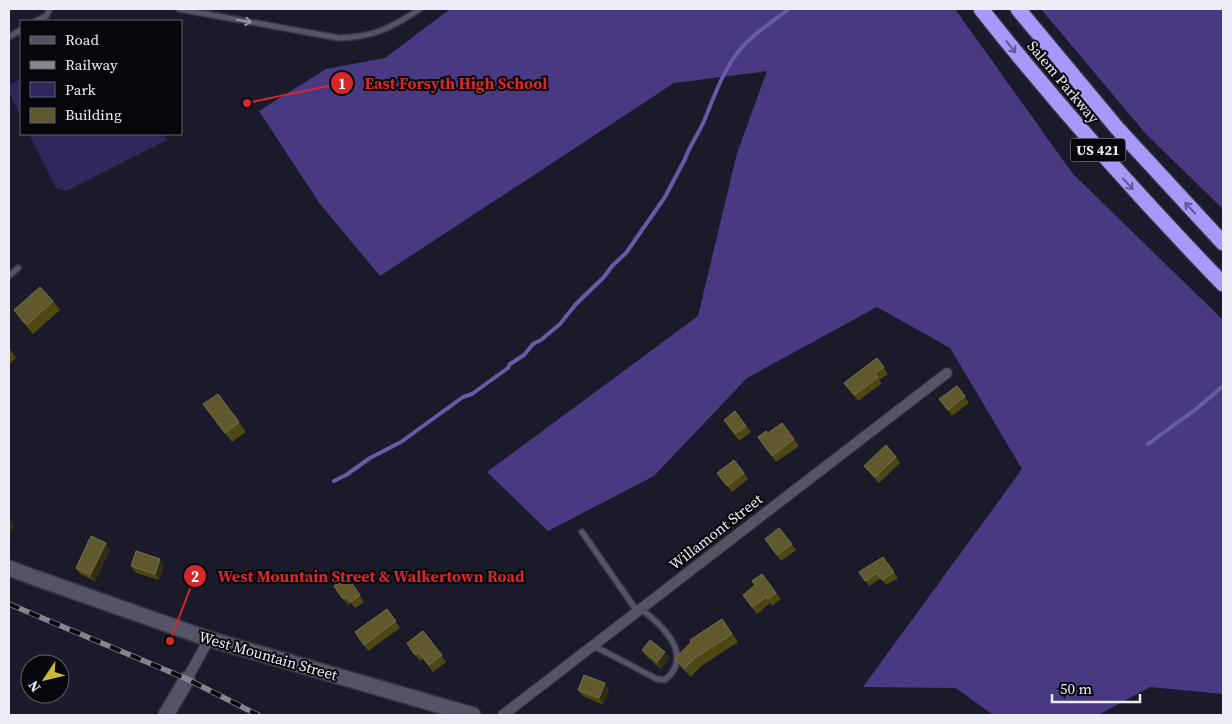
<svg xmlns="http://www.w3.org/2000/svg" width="1232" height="724" font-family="'Source Serif 4',serif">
<rect width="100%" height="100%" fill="#1b1a2a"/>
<g fill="#31265c">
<path d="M 21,79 L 21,117 L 9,91 L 9,85 Z"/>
<path d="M 29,134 L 164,134 L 167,140 L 66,191 L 56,188 Z"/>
</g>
<g fill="#483982">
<path d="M 450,9 L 955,9 L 1073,174 L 1223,320 L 1223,694 L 1150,687 L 1098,715 L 993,715 L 956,688 L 863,687 L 1022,469 L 950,348 L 877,307 L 747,378 L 654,476 L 548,531 L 487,472 L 698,316 L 737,153 L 767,71 L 674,83 L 380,276 L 320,204 L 259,111 L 326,69 L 385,58 Z"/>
<path d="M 1041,9 L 1223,9 L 1223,209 L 1146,134 Z"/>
</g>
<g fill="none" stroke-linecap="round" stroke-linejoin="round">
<g stroke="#675aa6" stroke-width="4">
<path d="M 1148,444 L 1195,410 L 1223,386"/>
<path d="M 334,481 L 346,475 L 370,458 L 401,442 L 463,397 L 472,394 L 508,368 L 510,364 L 524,355 L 533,344 L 541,340 L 560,324 L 576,304 L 604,277 L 612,266 L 626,253 L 665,197 L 685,159 C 690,145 698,135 704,121 C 714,97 722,73 738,52 C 751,35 772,22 789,9"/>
</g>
<defs>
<g id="lane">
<path d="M 179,9 L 339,38 C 374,37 391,28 420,9"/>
<path d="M 36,21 L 46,16 L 50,9"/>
<path d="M 9,37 L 21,30"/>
<path d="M 9,276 L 18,268"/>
<path d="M 582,532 L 637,611"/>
<path d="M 594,646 L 657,679 L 665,680 C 695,655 662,625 641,609"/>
</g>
<g id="street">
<path d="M 187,679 L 209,639"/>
<path d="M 503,715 L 947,373"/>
</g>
<g id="secondary">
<path d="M 9,568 L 30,576 L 209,639 L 473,715"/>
<path d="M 166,715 L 187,679"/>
</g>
<g id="highway">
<path d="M 981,9 C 1057,105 1138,196 1223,284"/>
<path d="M 1018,9 L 1117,128 L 1223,243"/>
</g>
</defs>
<use href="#lane" stroke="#343340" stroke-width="8"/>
<use href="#street" stroke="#343340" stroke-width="12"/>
<use href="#secondary" stroke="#343340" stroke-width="18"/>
<use href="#highway" stroke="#343340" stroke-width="18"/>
<use href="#lane" stroke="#555366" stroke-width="5"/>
<use href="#street" stroke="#555366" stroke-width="10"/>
<use href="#secondary" stroke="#555366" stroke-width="15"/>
<use href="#highway" stroke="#a799fa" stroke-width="15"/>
<defs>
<path id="rail" d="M 9,604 L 187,679 L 258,715"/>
</defs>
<use href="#rail" stroke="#858592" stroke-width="5.5"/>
<use href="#rail" stroke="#06060c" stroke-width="4" stroke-dasharray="11" stroke-linecap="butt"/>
</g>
<g fill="#4e4714">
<path d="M 53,301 L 60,310 L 33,334 L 21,320 L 14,310 Z"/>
<path d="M 9,348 L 16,358 L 9,364 Z"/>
<path d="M 877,358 L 888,374 L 879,380 L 882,383 L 858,401 L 844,383 Z"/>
<path d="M 957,386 L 969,403 L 952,416 L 939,399 Z"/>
<path d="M 203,404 L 239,422 L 246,432 L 232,442 Z"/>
<path d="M 735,411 L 751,432 L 739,441 L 724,420 Z"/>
<path d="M 782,423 L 799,446 L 776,462 L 758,437 L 768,433 Z"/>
<path d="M 896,457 L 900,463 L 879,483 L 869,472 L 864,466 Z"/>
<path d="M 744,473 L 748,479 L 732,492 L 722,479 Z"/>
<path d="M 779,528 L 796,550 L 781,561 L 765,539 Z"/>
<path d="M 110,550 L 95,581 L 80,574 L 76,568 Z"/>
<path d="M 883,557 L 898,578 L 886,585 L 881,578 L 869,586 L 859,572 Z"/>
<path d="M 164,565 L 159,580 L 136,573 L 131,566 Z"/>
<path d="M 762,574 L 781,599 L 772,606 L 770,603 L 757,614 L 743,595 L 755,585 Z"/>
<path d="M 347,577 L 364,602 L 355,608 L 351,603 L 348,605 L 334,586 Z"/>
<path d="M 387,609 L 400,628 L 368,651 L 355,632 Z"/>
<path d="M 722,619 L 738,642 L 701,666 L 691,677 L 681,667 L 675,659 Z"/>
<path d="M 423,631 L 446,662 L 433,672 L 423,659 L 420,661 L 407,643 Z"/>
<path d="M 642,650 L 665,652 L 669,658 L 661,669 L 646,656 Z"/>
<path d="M 609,689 L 603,705 L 583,696 L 578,690 Z"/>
</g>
<g fill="#322e13">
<path d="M 9,519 L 14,526 L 9,536 Z"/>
<path d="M 106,543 L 110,550 L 95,581 L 90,575 Z"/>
<path d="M 160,559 L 164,565 L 159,580 L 155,574 Z"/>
<path d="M 665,652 L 669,658 L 661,669 L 657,662 Z"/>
<path d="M 605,683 L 609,689 L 603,705 L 599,698 Z"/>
</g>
<g fill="#5f592d" stroke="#75704c">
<path d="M 40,287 L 53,301 L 27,325 L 14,310 Z"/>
<path d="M 877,358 L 884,367 L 875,374 L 878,377 L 854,395 L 844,383 Z"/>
<path d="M 957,386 L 965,396 L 948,410 L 939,399 Z"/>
<path d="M 218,394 L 239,422 L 225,433 L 203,404 Z"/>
<path d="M 735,411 L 746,426 L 735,434 L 724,420 Z"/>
<path d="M 782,423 L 794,439 L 772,456 L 758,437 L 766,431 L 768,433 Z"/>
<path d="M 886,445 L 896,457 L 875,477 L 864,466 Z"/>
<path d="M 734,460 L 744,473 L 727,486 L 717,473 Z"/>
<path d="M 779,528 L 792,544 L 777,555 L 765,539 Z"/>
<path d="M 91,536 L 106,543 L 90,575 L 76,568 Z"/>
<path d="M 136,551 L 160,559 L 155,574 L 131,566 Z"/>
<path d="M 883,557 L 894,572 L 882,580 L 877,573 L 865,581 L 859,572 Z"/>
<path d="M 762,574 L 776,593 L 768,599 L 766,597 L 752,607 L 743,595 L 755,585 L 752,581 Z"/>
<path d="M 347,577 L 360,595 L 351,602 L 346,597 L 343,599 L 334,586 Z"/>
<path d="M 387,609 L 396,621 L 364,645 L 355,632 Z"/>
<path d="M 722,619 L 732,634 L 695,658 L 685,668 L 675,659 L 691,642 L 690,640 Z"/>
<path d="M 423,631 L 442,655 L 429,665 L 419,652 L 415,655 L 407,643 Z"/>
<path d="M 650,640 L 665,652 L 657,662 L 642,650 Z"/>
<path d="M 584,675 L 605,683 L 599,698 L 578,690 Z"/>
</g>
<defs><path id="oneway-shaft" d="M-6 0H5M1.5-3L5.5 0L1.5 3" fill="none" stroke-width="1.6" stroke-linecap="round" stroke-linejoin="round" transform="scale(1.25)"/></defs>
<use stroke="#9998a8" href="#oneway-shaft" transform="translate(244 21) rotate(10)"/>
<g stroke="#5f578f">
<use href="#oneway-shaft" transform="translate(1011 47) rotate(51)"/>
<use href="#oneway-shaft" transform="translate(1128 184) rotate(48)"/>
<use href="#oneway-shaft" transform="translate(1190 208) rotate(-133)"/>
</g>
<g text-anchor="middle" stroke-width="4" stroke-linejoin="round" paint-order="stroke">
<rect fill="#06060c" stroke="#a8a8b1" stroke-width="1" x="1070.5" y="138.5" width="55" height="23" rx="4"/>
<g font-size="14" font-weight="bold" fill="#ededf8">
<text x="1098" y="155">US 421</text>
</g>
<g font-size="15" fill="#ededf8" stroke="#06060c">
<text transform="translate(1063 82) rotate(50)" y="5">Salem Parkway</text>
<text transform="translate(716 532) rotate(-38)" y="5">Willamont Street</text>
<text transform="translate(268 656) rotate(16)" y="5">West Mountain Street</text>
</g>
</g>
<path fill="none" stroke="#d62828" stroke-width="2" d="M247 103L342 83M170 641L195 576"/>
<g fill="#d62828" stroke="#06060c" stroke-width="2">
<circle cx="247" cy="103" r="5"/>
<circle cx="170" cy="641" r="5"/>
<circle cx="342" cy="83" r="12"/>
<circle cx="195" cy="576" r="12"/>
</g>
<g font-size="15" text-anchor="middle" font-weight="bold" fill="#fff">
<text x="342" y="89">1</text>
<text x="195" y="582">2</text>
</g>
<g font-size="16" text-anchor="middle" font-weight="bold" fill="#d62828" stroke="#06060c" stroke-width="4" stroke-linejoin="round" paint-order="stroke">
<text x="456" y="89">East Forsyth High School</text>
<text x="371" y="582">West Mountain Street &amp; Walkertown Road</text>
</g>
<rect width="1232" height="724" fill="none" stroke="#ededf8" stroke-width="20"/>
<rect x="20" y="20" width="162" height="115" fill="#06060c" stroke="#62626a"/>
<rect x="30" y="36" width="25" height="8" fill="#555366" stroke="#62626a"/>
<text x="65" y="45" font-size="15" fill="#ededf8">Road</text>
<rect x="30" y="61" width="25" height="8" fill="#858592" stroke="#62626a"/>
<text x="65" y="70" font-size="15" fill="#ededf8">Railway</text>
<rect x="30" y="82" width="25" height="15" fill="#31265c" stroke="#62626a"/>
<text x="65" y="95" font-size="15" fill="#ededf8">Park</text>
<rect x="30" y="108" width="25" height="15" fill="#5f592d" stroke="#62626a"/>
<text x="65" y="120" font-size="15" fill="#ededf8">Building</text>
<g transform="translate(45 679) rotate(235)"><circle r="24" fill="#06060c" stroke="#62626a"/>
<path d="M0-4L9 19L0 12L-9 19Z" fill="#cbba39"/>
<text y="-8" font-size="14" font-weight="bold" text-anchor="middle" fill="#ededf8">N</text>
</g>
<path d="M1052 694v8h88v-8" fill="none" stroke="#ededf8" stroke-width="2.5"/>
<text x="1060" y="694" font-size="15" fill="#ededf8" stroke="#06060c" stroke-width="4" paint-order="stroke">50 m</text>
</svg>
